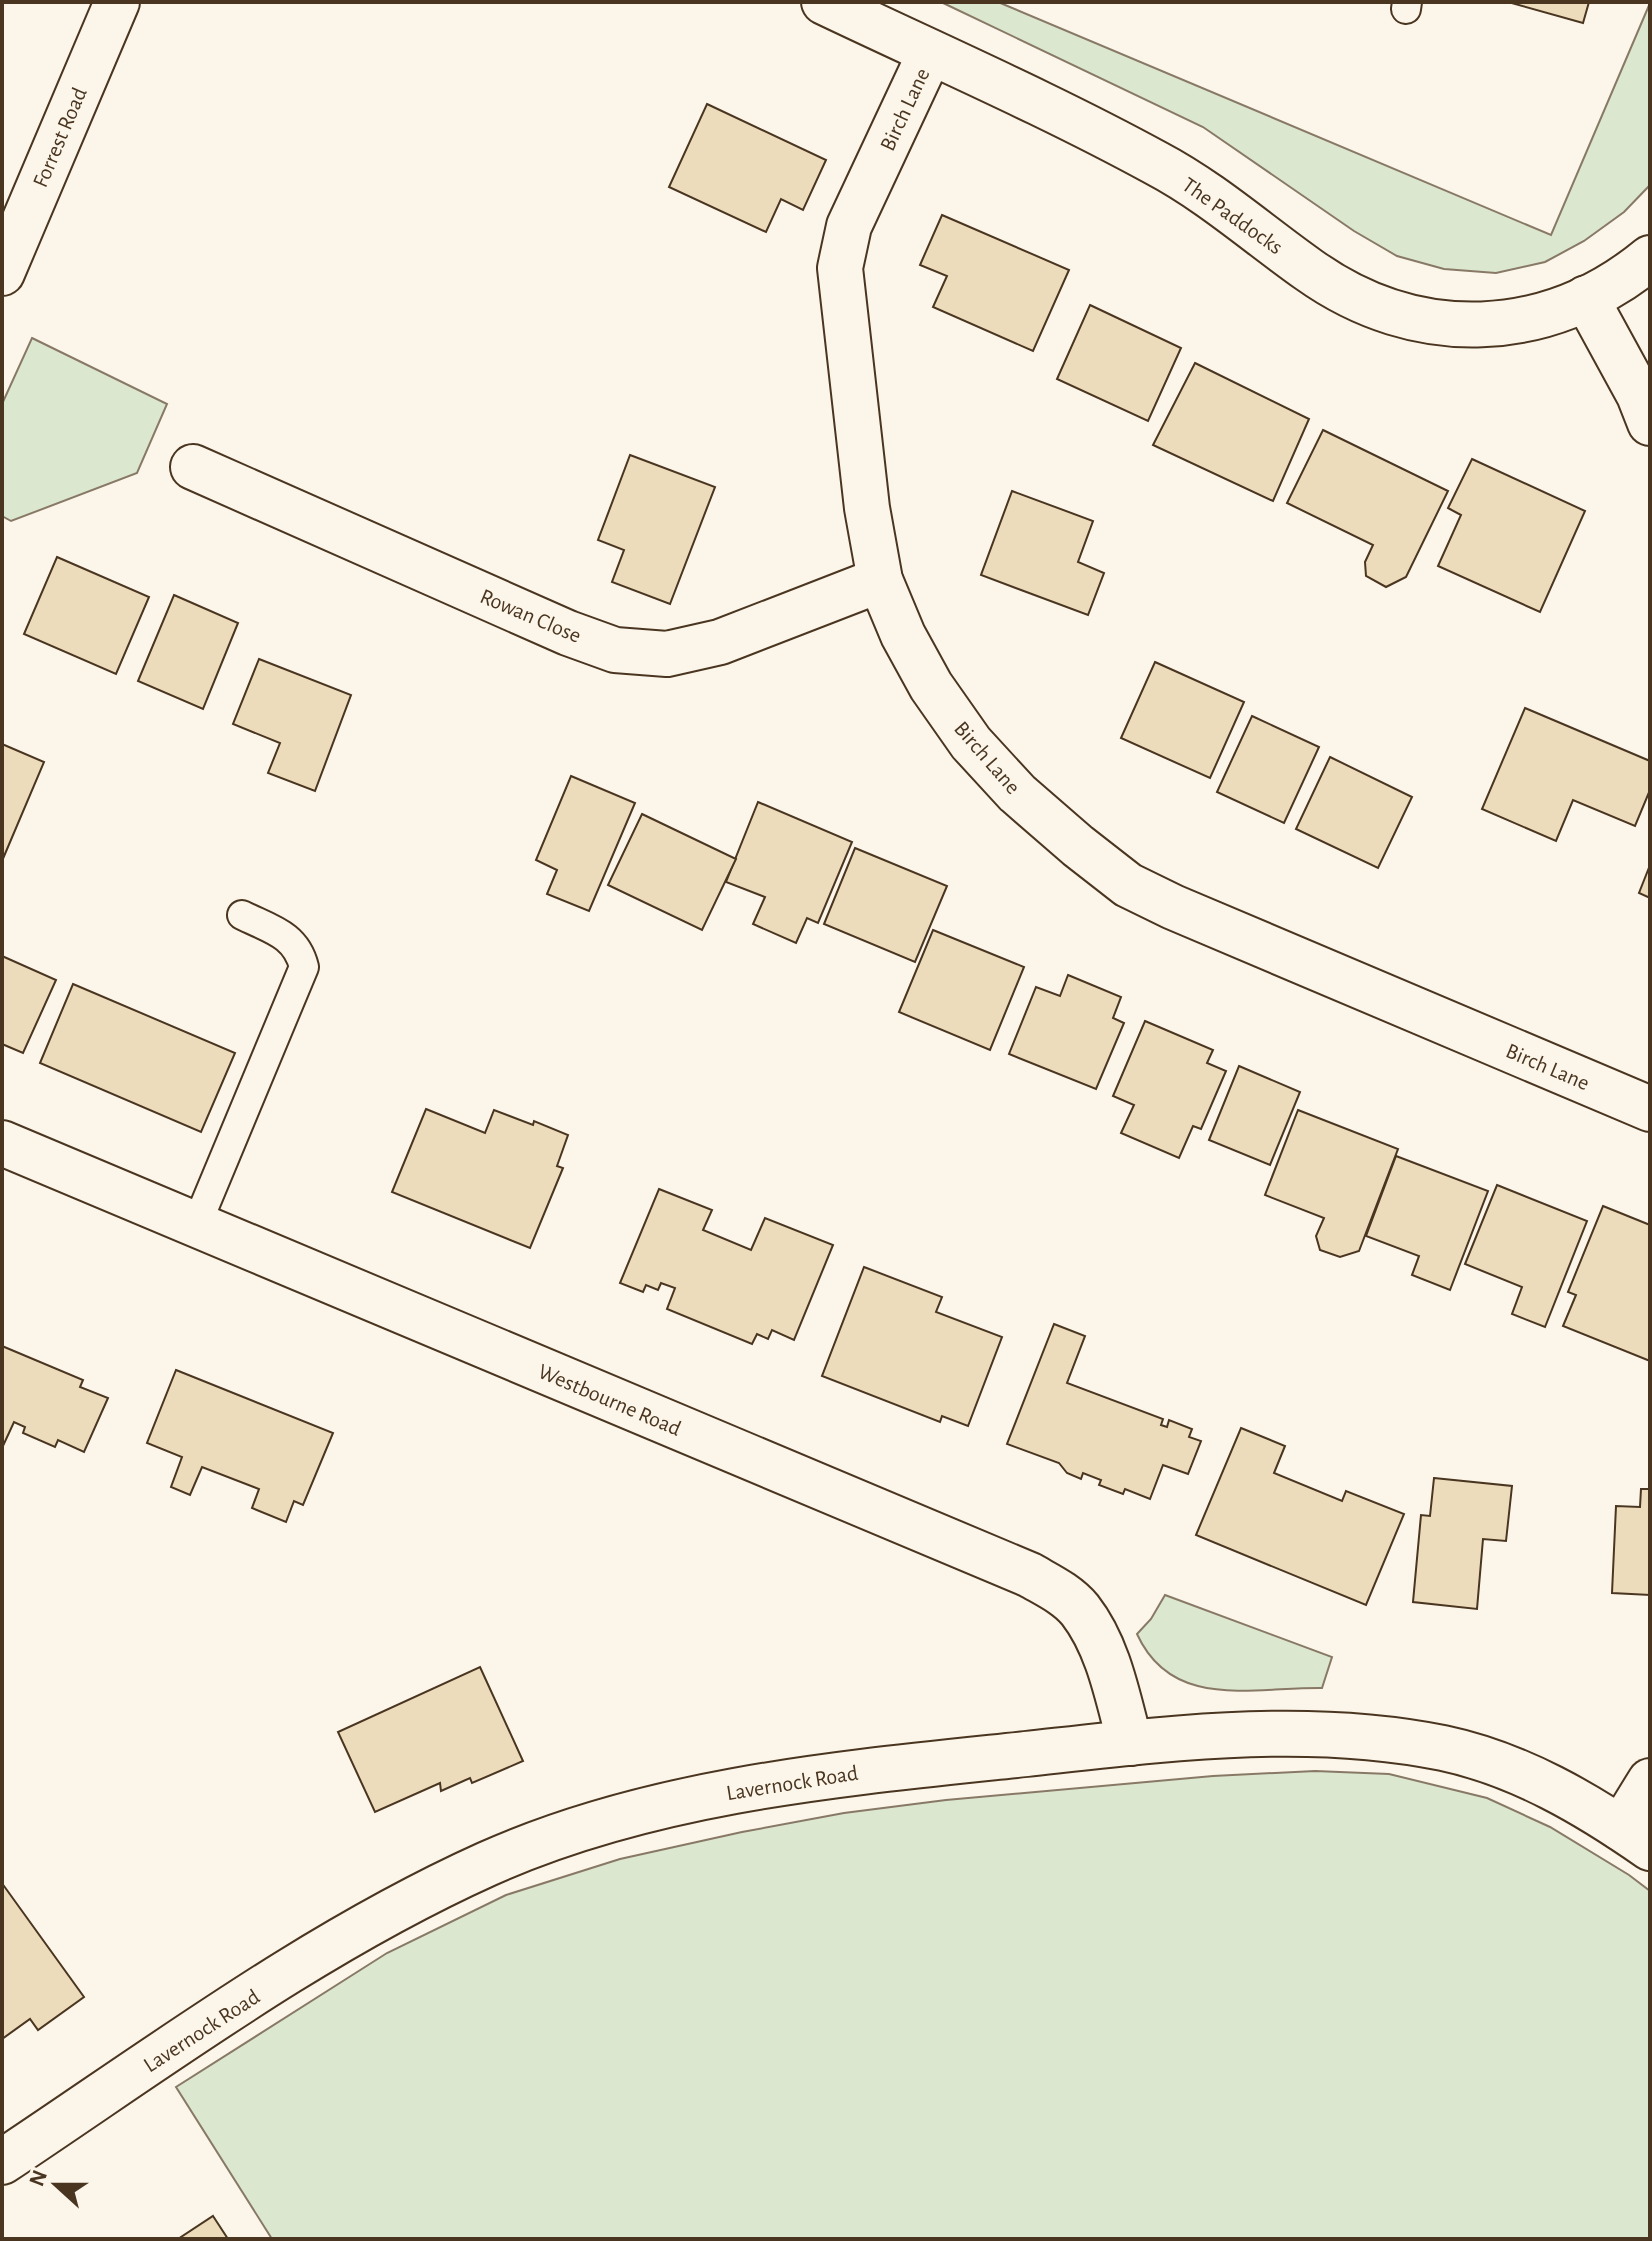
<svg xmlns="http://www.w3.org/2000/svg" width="1652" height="2241" font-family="'Alegreya Sans',sans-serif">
<rect width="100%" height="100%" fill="#fbf6e9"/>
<g fill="#dce7d0" stroke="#887966" stroke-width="2">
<path d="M 941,2 L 998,2 L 1551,235 L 1650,3 L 1650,185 L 1624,212 L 1584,241 L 1545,262 L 1496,273 L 1444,269 L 1397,256 L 1354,231 L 1203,127 Z"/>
<path d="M 32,338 L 167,404 L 137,473 L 11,521 L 2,516 L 2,404 Z"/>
<path d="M 1165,1595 L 1332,1657 L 1322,1688 C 1254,1687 1172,1711 1137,1634 L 1151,1619 Z"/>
<path d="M 1315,1771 L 1389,1774 L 1487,1798 L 1550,1827 L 1629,1875 L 1650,1891 L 1650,2239 L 272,2239 L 176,2087 L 387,1953 L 506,1895 L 620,1859 L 742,1832 L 844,1813 L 946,1800 L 1213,1776 Z"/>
</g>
<g fill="#ecdcbc" stroke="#4a3520" stroke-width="2">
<path d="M 1508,2 L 1589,2 L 1583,23 Z"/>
<path d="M 707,104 L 826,160 L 803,210 L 781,199 L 766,232 L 669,187 Z"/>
<path d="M 942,215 L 1069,270 L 1033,351 L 933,307 L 947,276 L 920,265 Z"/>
<path d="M 1090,305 L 1181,348 L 1148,421 L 1057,379 Z"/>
<path d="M 1195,363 L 1309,419 L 1273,501 L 1153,445 Z"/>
<path d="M 1323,430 L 1448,491 L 1406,577 L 1386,587 L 1366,576 L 1365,562 L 1373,545 L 1287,503 Z"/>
<path d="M 630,455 L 715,487 L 670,604 L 612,582 L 624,550 L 598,540 Z"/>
<path d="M 1472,459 L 1585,511 L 1540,612 L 1438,566 L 1461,515 L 1448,508 Z"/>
<path d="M 1012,491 L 1093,521 L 1078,562 L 1104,573 L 1088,615 L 981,575 Z"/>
<path d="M 57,557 L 149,597 L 116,674 L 24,634 Z"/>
<path d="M 174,595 L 238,623 L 203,709 L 138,681 Z"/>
<path d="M 259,659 L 351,695 L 315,791 L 268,773 L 280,743 L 233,724 Z"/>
<path d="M 1155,662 L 1244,702 L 1210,778 L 1121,738 Z"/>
<path d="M 1525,708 L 1650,761 L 1650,790 L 1635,826 L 1573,800 L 1556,841 L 1482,809 Z"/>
<path d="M 1252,716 L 1319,747 L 1284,823 L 1217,792 Z"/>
<path d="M 2,744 L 44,762 L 2,861 Z"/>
<path d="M 1330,757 L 1412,797 L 1378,868 L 1296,829 Z"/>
<path d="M 571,776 L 635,803 L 589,911 L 547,894 L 557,870 L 536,860 Z"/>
<path d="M 758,802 L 852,842 L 818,923 L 807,918 L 796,943 L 753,924 L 765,897 L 726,882 Z"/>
<path d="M 642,814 L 736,859 L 702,930 L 608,885 Z"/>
<path d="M 855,848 L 947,886 L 915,962 L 824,924 Z"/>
<path d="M 1650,865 L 1650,898 L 1639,893 Z"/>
<path d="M 933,930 L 1024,967 L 990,1050 L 899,1012 Z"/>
<path d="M 2,956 L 56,980 L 23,1053 L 2,1044 Z"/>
<path d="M 1068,975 L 1121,997 L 1113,1018 L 1124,1023 L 1096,1089 L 1009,1054 L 1036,987 L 1060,996 Z"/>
<path d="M 73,984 L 235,1053 L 201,1132 L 40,1063 Z"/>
<path d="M 1145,1021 L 1213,1050 L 1207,1063 L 1226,1071 L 1201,1129 L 1193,1126 L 1179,1158 L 1121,1133 L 1134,1105 L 1113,1096 Z"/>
<path d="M 1239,1066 L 1300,1092 L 1270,1165 L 1209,1140 Z"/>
<path d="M 426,1109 L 485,1133 L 494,1110 L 533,1125 L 534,1121 L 568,1135 L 557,1166 L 563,1168 L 530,1248 L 392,1192 Z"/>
<path d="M 1298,1110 L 1398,1149 L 1359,1251 L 1340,1257 L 1320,1250 L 1316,1236 L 1324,1218 L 1265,1195 Z"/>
<path d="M 1396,1156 L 1488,1191 L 1450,1290 L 1412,1275 L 1419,1256 L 1366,1236 Z"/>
<path d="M 1497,1185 L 1587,1221 L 1545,1327 L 1512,1314 L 1522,1287 L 1465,1264 Z"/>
<path d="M 659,1189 L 712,1210 L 703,1230 L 751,1250 L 765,1218 L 833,1245 L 794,1340 L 772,1330 L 768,1339 L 757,1334 L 752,1344 L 667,1309 L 675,1288 L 661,1283 L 658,1290 L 646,1285 L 643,1292 L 620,1283 Z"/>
<path d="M 1603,1206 L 1650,1225 L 1650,1361 L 1563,1326 L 1576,1295 L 1568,1292 Z"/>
<path d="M 864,1267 L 942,1297 L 936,1312 L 1002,1337 L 968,1426 L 942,1416 L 940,1422 L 822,1376 Z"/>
<path d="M 1054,1324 L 1085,1336 L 1067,1383 L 1163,1419 L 1161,1425 L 1167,1427 L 1169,1420 L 1192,1429 L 1189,1437 L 1201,1441 L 1188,1474 L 1163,1465 L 1150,1499 L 1125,1489 L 1123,1494 L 1099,1485 L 1101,1480 L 1083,1473 L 1081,1479 L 1067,1473 L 1059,1463 L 1007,1444 Z"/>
<path d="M 2,1346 L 83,1380 L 80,1387 L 108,1398 L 84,1452 L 58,1440 L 55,1447 L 23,1433 L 25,1427 L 14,1422 L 2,1448 Z"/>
<path d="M 176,1370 L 333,1433 L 303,1505 L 294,1501 L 286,1522 L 252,1508 L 259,1489 L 202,1467 L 190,1495 L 171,1487 L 182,1457 L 147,1443 Z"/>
<path d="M 1241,1428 L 1285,1446 L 1274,1473 L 1342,1501 L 1346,1491 L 1404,1514 L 1366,1605 L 1196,1535 Z"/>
<path d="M 1434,1478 L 1512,1486 L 1506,1541 L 1483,1539 L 1477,1609 L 1413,1602 L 1421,1515 L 1430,1516 Z"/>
<path d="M 1641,1489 L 1650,1489 L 1650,1595 L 1612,1593 L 1616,1506 L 1640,1507 Z"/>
<path d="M 480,1667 L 523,1761 L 472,1783 L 470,1778 L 441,1791 L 440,1783 L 375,1812 L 338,1732 Z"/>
<path d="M 4,1886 L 84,1997 L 38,2030 L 30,2019 L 2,2039 L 2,1887 Z"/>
<path d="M 213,2216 L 228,2239 L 178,2239 Z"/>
</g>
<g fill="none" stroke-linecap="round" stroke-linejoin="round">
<defs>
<g id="service">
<path d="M 1406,9 L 1407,2"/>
<path d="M 196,1226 L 304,967 C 296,934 270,929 242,915"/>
</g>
<g id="minor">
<path d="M 824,2 C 935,55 1048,104 1156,163 C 1211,192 1258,234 1309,270 C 1417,347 1548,342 1650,258"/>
<path d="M 930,53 L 849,226 L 840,268 L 867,508 L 880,580 L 903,635 L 931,686 L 971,743 L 1017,793 L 1078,846 L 1128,885 L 1173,907 L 1650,1109"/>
<path d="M 2,273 L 117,2"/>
<path d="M 1586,298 L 1639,395 L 1650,423"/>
<path d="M 193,467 L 568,633 L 615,650 L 667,654 L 720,642 L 880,580"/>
<path d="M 1621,1828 L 1650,1781"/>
</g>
<path id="tertiary" d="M 2,1143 L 1030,1575 C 1047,1585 1067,1594 1080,1610 C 1109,1647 1118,1699 1130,1743"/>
<path id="secondary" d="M 2,2162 C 160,2057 314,1942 487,1864 C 654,1789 846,1773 1026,1754 C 1164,1739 1305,1720 1443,1748 C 1519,1764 1587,1804 1650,1848"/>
</defs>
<use href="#service" stroke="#4a3520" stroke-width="32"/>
<use href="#minor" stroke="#4a3520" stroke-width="48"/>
<use href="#tertiary" stroke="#4a3520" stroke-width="48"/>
<use href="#secondary" stroke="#4a3520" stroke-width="48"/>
<use href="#service" stroke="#fbf6e9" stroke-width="28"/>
<use href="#minor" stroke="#fbf6e9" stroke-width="44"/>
<use href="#tertiary" stroke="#fbf6e9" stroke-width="44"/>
<use href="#secondary" stroke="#fbf6e9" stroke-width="44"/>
</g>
<g text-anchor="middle" stroke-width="6" stroke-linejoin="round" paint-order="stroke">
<g font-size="22" fill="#4a3520" stroke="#fbf6e9">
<text transform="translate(904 109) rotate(-65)" y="8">Birch Lane</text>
<text transform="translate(59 137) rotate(-67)" y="8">Forrest Road</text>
<text transform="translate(1233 215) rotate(35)" y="8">The Paddocks</text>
<text transform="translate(531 615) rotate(23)" y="8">Rowan Close</text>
<text transform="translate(988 757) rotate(49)" y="8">Birch Lane</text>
<text transform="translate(1548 1066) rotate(23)" y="8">Birch Lane</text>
<text transform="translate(610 1399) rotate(23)" y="8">Westbourne Road</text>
<text transform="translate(792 1782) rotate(-9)" y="8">Lavernock Road</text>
<text transform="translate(201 2030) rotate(-33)" y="8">Lavernock Road</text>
</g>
</g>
<rect width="1652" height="2241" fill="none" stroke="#4a3520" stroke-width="8"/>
<g transform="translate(56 2185) rotate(291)" stroke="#fbf6e9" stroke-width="6" paint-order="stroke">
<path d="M0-6L14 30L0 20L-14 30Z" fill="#4a3520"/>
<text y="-12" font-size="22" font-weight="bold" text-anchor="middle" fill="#4a3520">N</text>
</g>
</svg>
